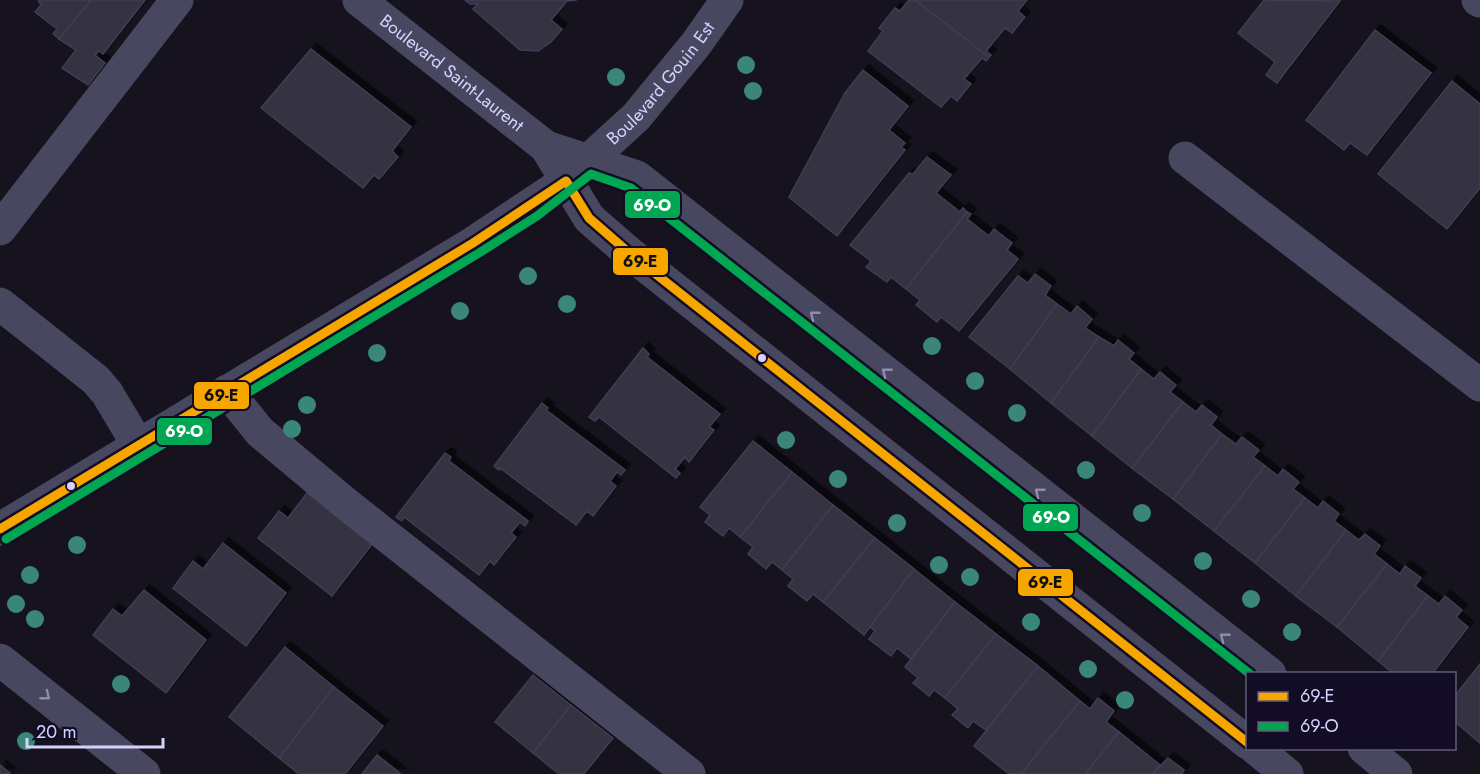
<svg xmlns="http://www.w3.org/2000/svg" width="1480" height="774" font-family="Jost,sans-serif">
<defs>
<filter id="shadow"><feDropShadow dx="5.5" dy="-5.5" stdDeviation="0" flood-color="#0009"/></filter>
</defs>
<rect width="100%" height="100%" fill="#16131f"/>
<g fill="#343142" stroke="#423c54" stroke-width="1.5" filter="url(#shadow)">
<path d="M 91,0 L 59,39 L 53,34 L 57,29 L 35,12 L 41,5 L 38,0 Z"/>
<path d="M 91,0 L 145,0 L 103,54 L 99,51 L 95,55 L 105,63 L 88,85 L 62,68 L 76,50 L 59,39 Z"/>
<path d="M 465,0 L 577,0 L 567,1 L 551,20 L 562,29 L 551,42 L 538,51 L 520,50 L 473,9 L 478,4 L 470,4 Z"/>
<path d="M 909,0 L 915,0 L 989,57 L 986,61 L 982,58 L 964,79 L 971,84 L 957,101 L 951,96 L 941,107 L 868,51 L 883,31 L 879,28 L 895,8 L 900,11 Z"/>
<path d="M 915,0 L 1027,0 L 1018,11 L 1025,17 L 1012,33 L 1005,28 L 986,51 L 991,55 L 989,57 Z"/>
<path d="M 1264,0 L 1340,1 L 1277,83 L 1266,75 L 1275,62 L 1238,33 Z"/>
<path d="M 1375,30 L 1431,73 L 1367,155 L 1350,143 L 1344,150 L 1306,120 Z"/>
<path d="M 311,49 L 411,127 L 392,151 L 398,157 L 379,179 L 374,175 L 363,188 L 261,108 Z"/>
<path d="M 863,70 L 908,106 L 889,130 L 905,143 L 901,147 L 905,150 L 837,236 L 789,197 L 845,93 Z"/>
<path d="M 1452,81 L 1480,104 L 1480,188 L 1447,229 L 1378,174 Z"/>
<path d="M 927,157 L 951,175 L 936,193 L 960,212 L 963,208 L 967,212 L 906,289 L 891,277 L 887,282 L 866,267 L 871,261 L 850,245 L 909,173 L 913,174 Z"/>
<path d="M 967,212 L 971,214 L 967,219 L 989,236 L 994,229 L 1012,243 L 1007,250 L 1018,259 L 959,331 L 941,317 L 937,322 L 916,305 L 920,300 L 906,289 Z"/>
<path d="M 1035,274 L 1051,286 L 1045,295 L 1057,304 L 1010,369 L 969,337 L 1018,276 L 1028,283 Z"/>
<path d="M 1057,304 L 1071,314 L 1077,306 L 1092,319 L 1085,328 L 1099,337 L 1051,403 L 1010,369 Z"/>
<path d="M 1099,337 L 1114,346 L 1118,340 L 1134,353 L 1129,359 L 1141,369 L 1092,436 L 1051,403 Z"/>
<path d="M 643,348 L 649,354 L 647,357 L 720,414 L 709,427 L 714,430 L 689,462 L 685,457 L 675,469 L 680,473 L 676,478 L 599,417 L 595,421 L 589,417 Z"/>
<path d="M 1141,369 L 1154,379 L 1160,372 L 1176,385 L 1170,392 L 1183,402 L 1132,468 L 1092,436 Z"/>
<path d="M 1183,402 L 1196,412 L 1202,405 L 1217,417 L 1211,425 L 1222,434 L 1173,499 L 1132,468 Z"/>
<path d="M 542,403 L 548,408 L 546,410 L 625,470 L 621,475 L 617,472 L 610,481 L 616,486 L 593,516 L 587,511 L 576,525 L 500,468 L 499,470 L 494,466 Z"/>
<path d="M 1222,434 L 1236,444 L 1242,437 L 1259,450 L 1253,457 L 1265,466 L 1214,531 L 1173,499 Z"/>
<path d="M 753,441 L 792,472 L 740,537 L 729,528 L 723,536 L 705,522 L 710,515 L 700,507 Z"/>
<path d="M 445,453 L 451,457 L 449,461 L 528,521 L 525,526 L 520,522 L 511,533 L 516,537 L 494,565 L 490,561 L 479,575 L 404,517 L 402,521 L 396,517 Z"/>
<path d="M 1265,466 L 1278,476 L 1283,469 L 1299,482 L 1293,489 L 1305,498 L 1255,563 L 1214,531 Z"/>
<path d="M 792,472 L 833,505 L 782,570 L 772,562 L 766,569 L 748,554 L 753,547 L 740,537 Z"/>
<path d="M 307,493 L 373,543 L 332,596 L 258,538 L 279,511 L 288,518 Z"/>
<path d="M 1305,498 L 1318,508 L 1323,501 L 1339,514 L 1334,521 L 1346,530 L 1296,596 L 1255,563 Z"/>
<path d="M 833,505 L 875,538 L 823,602 L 813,594 L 807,601 L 788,586 L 793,579 L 782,570 Z"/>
<path d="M 1346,530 L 1359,540 L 1365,534 L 1380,546 L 1374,554 L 1387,564 L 1337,627 L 1296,596 Z"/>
<path d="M 875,538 L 914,569 L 864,635 L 823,602 Z"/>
<path d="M 223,543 L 286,593 L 246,646 L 173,588 L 193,561 L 203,569 Z"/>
<path d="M 1387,564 L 1400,574 L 1405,566 L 1421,578 L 1415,586 L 1428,596 L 1378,661 L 1337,627 Z"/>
<path d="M 914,569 L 955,602 L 911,659 L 897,648 L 891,656 L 869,639 L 875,631 L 870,627 Z"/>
<path d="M 144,590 L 206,640 L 166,693 L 93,635 L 113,609 L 122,616 Z"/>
<path d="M 1428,596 L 1439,604 L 1445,596 L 1462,610 L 1456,617 L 1468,627 L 1432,674 L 1394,674 L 1378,661 Z"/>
<path d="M 955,602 L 996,634 L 945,698 L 934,690 L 929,696 L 913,683 L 918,678 L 905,667 Z"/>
<path d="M 996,634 L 1038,666 L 986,730 L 973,721 L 968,728 L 952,715 L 958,709 L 945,698 Z"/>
<path d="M 285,647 L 334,687 L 279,758 L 229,717 Z"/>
<path d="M 1480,664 L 1480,743 L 1454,721 L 1454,697 Z"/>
<path d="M 1038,666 L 1080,701 L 1022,773 L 1009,774 L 974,746 Z"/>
<path d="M 533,675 L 571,705 L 533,753 L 495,722 Z"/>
<path d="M 334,687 L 383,726 L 345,774 L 299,774 L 279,758 Z"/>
<path d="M 1098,698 L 1114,711 L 1106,722 L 1119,732 L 1085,774 L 1021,774 L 1080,701 L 1090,709 Z"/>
<path d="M 571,705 L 613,738 L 584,774 L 559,774 L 533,753 Z"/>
<path d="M 1119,732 L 1160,765 L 1153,774 L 1085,774 Z"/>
<path d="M 377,755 L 401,774 L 362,774 Z"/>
<path d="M 1168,758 L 1184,770 L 1182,774 L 1153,774 Z"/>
<path d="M 0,765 L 10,773 L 9,774 L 0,774 Z"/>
</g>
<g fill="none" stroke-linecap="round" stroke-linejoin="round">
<g stroke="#484760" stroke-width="33">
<path id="s1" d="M 359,0 L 546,147 L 637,177 L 1270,674"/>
<path d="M 1478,0 L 1480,1"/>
<path d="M 546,147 L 589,218 L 628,252 L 1248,743"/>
<path d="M 1185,158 L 1480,385"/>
<path d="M 0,229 L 177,0"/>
<path d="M 0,304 L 96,380 L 107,393 L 138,445"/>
<path d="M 227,391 L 260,432 L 345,503 L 689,774"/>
<path id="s2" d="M 0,529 L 473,243 L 566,181 L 636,117 L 696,44 L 727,0"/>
<path d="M 0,660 L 144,774"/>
<path d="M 1255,748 L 1287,774"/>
<path d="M 1364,748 L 1396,774"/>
</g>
<defs>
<path id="bus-1" d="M 0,529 L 473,243 L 566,181 L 589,218 L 628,252 L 1248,743"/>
<path id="bus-2" d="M 6,539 L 479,253 L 537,216 L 591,174 L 631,188 L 1250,674"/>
</defs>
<use href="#bus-1" stroke="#120d25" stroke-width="14"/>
<use href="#bus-2" stroke="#120d25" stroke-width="14"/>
<use href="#bus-1" stroke="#f7a600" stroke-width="9"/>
<use href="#bus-2" stroke="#00a651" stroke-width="9"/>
</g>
<g fill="#3a8679">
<circle cx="746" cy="65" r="9"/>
<circle cx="616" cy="77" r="9"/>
<circle cx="753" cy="91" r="9"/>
<circle cx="528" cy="276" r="9"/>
<circle cx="567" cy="304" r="9"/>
<circle cx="460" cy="311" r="9"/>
<circle cx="932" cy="346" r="9"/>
<circle cx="377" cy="353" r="9"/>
<circle cx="975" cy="381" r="9"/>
<circle cx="307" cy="405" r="9"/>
<circle cx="1017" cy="413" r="9"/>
<circle cx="292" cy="429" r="9"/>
<circle cx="786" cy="440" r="9"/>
<circle cx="1086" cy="470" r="9"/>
<circle cx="838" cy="479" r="9"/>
<circle cx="1142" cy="513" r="9"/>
<circle cx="897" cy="523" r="9"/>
<circle cx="77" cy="545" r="9"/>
<circle cx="1203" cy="561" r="9"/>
<circle cx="939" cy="565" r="9"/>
<circle cx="30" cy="575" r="9"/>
<circle cx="970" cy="577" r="9"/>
<circle cx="1251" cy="599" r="9"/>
<circle cx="16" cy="604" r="9"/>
<circle cx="35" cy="619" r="9"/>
<circle cx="1031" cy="622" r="9"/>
<circle cx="1292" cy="632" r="9"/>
<circle cx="1088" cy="669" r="9"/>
<circle cx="121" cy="684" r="9"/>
<circle cx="1125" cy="700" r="9"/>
<circle cx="26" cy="741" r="9"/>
</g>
<defs><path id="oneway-chevron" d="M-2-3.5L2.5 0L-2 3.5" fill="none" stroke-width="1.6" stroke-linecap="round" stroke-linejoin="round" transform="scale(1.5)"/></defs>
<g stroke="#908cb0">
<use href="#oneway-chevron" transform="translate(814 315) rotate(-142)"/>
<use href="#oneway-chevron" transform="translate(886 372) rotate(-142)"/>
<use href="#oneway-chevron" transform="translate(1039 492) rotate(-142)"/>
<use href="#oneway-chevron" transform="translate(1224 637) rotate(-142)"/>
<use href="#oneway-chevron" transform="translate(46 696) rotate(38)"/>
</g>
<g fill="#d7d1ff" stroke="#120d25" stroke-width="2">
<circle cx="762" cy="358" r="5"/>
<circle cx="71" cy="486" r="5"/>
</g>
<g text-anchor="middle" stroke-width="5" stroke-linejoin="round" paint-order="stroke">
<g font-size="18" fill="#d7d1ff" stroke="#120d25">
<text dy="6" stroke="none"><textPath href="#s1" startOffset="118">Boulevard Saint-Laurent</textPath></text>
<text dy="6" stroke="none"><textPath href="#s2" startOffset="801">Boulevard Gouin Est</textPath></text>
</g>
</g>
<g stroke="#120d25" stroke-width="2">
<rect x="624" y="190" width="57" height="29" rx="6" fill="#00a651"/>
<rect x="612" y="247" width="57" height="29" rx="6" fill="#f7a600"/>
<rect x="193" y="381" width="57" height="29" rx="6" fill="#f7a600"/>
<rect x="156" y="417" width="57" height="29" rx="6" fill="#00a651"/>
<rect x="1022" y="503" width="57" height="29" rx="6" fill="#00a651"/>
<rect x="1017" y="568" width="57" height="29" rx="6" fill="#f7a600"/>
</g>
<g font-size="16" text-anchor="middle" font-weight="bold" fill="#fff">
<text x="652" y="211">69-O</text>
<text x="184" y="437">69-O</text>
<text x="1051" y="523">69-O</text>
</g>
<g font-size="16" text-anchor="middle" font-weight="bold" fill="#111">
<text x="640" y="267">69-E</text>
<text x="221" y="401">69-E</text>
<text x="1045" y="588">69-E</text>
</g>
<rect x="1246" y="672" width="210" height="78" fill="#120d25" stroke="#615b7c" stroke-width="1.5"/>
<rect x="1258" y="692" width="30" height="9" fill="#f7a600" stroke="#615b7c" stroke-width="1.5"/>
<text x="1300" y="702" font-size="18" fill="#d7d1ff">69-E</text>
<rect x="1258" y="722" width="30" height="9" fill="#00a651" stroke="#615b7c" stroke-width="1.5"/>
<text x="1300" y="732" font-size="18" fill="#d7d1ff">69-O</text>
<path d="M27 738v9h136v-9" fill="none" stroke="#d7d1ff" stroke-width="3"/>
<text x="36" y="738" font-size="18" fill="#d7d1ff" stroke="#120d25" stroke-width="4.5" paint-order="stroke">20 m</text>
</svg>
